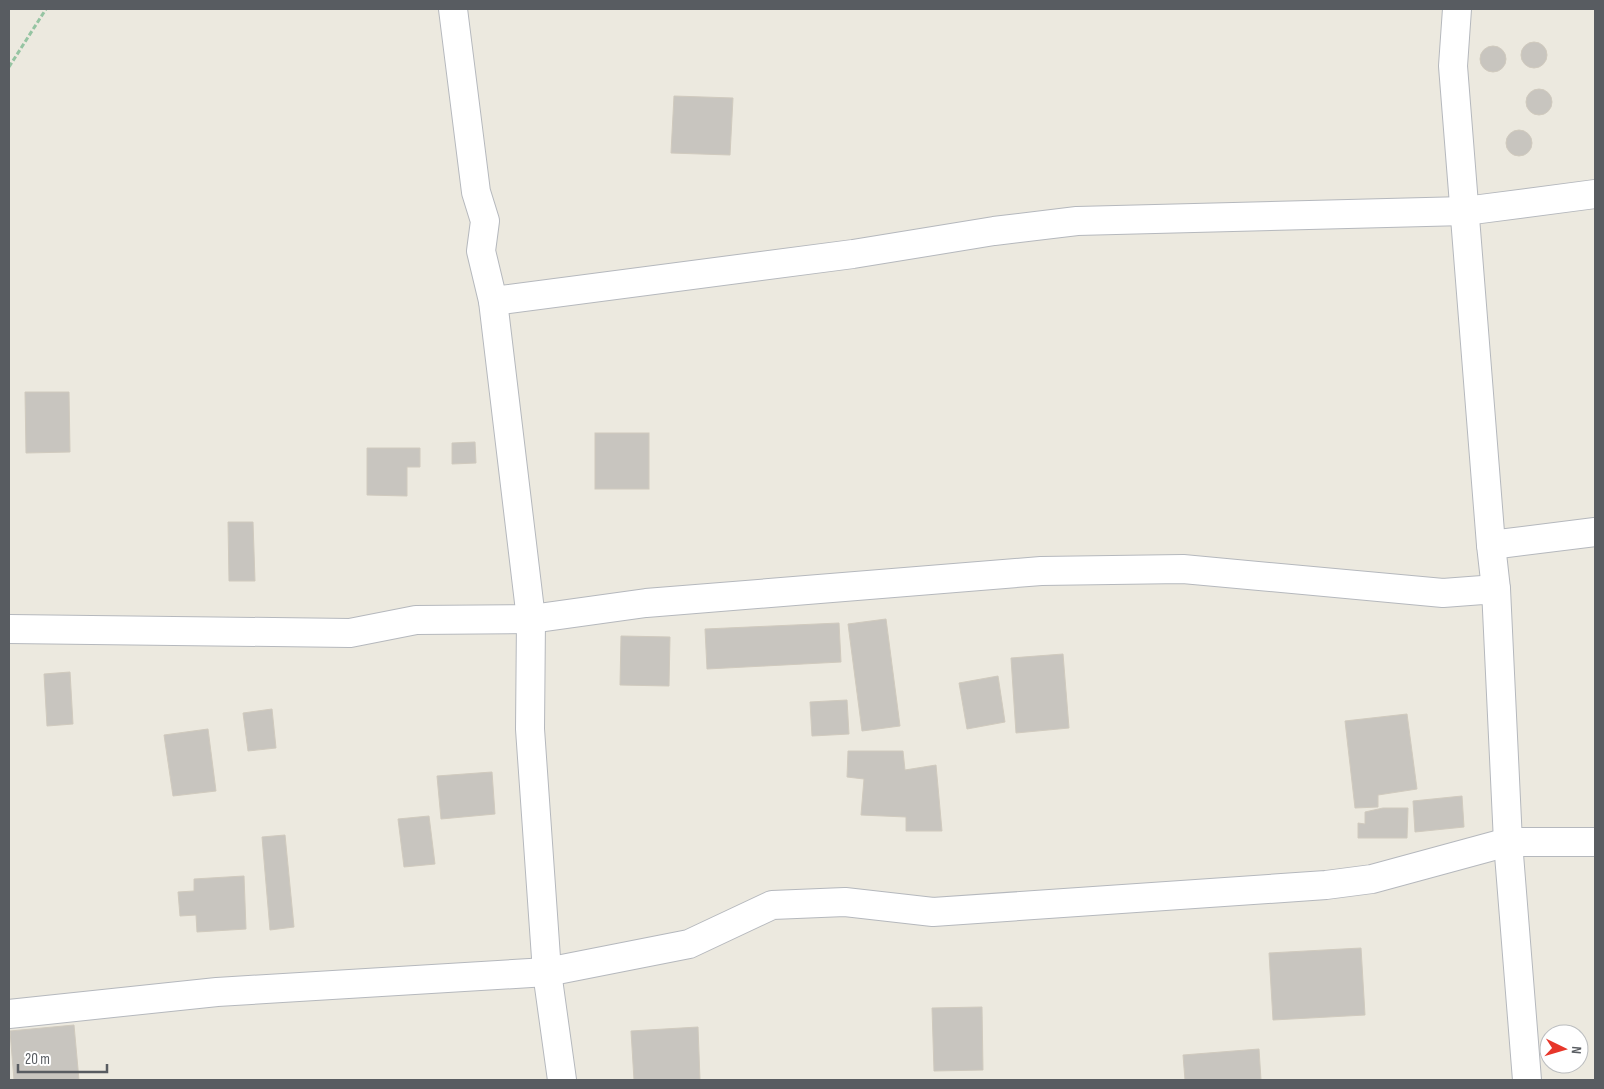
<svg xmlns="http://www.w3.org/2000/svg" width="1604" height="1089" font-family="'Sofia Sans Condensed',sans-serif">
<rect width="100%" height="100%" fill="#ece9df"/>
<g fill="#c8c5bf" stroke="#d0cabe">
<circle cx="1534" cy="55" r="13"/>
<circle cx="1493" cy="59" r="13"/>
<circle cx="1539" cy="102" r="13"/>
<path d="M 674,96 L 733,98 L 730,155 L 671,153 Z"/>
<circle cx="1519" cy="143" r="13"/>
<path d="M 25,392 L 69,392 L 70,452 L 26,453 Z"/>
<rect x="595" y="433" width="54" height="56"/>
<path d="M 475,442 L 476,463 L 452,464 L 452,443 Z"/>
<path d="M 367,448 L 420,448 L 420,467 L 407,467 L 407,496 L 367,495 Z"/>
<path d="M 228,522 L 253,522 L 255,581 L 229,581 Z"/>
<path d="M 886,619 L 900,726 L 862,731 L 848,624 Z"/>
<path d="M 839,623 L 841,662 L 707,669 L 705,629 Z"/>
<path d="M 621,636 L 670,637 L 669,686 L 620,685 Z"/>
<path d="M 1063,654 L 1069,728 L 1016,733 L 1011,658 Z"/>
<path d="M 70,672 L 73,724 L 47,726 L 44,674 Z"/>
<path d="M 998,676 L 1005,722 L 967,729 L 959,683 Z"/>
<path d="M 847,700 L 849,734 L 812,736 L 810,702 Z"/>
<path d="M 272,709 L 276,748 L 248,751 L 243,713 Z"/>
<path d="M 1407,714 L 1417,789 L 1378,795 L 1378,807 L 1355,808 L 1345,721 Z"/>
<path d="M 208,729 L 216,791 L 173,796 L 164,735 Z"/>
<path d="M 848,751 L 903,751 L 905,770 L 936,765 L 942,831 L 906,831 L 906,817 L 861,815 L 864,779 L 847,777 Z"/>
<path d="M 492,772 L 495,814 L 441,819 L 437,776 Z"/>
<path d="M 1462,796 L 1464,827 L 1415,832 L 1413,801 Z"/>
<path d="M 1383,808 L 1408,808 L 1407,838 L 1358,838 L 1358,823 L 1365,824 L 1365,812 Z"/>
<path d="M 429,816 L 435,864 L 404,867 L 398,819 Z"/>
<path d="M 285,835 L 294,927 L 270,930 L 262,837 Z"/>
<path d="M 244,876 L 246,929 L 197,932 L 196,915 L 180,916 L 178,892 L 194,891 L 194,879 Z"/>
<path d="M 1361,948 L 1365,1015 L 1273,1020 L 1269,953 Z"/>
<path d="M 982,1007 L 983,1070 L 934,1071 L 932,1008 Z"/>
<path d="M 74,1025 L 79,1080 L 14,1080 L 10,1031 Z"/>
<path d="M 698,1027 L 700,1080 L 634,1080 L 631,1031 Z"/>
<path d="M 1259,1049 L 1261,1080 L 1185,1080 L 1183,1055 Z"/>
</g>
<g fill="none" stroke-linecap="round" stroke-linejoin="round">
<defs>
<g id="street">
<path d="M 453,9 L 476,192 L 485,221 L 481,251 L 493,301 L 531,619 L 530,729 L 547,972 L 562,1080"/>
<path d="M 1457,9 L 1453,66 L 1491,545 L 1496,589"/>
<path d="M 493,301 L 853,254 L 994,231 L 1077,221 L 1465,211 L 1595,194"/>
<path d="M 1491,545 L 1595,532"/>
<path d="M 9,629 L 350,633 L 416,620 L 531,619 L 646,603 L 1041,571 L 1183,569 L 1443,593 L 1496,589 L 1508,842 L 1527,1080"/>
<path d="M 9,1014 L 217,992 L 547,972 L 689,944 L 772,905 L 845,902 L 933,912 L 1326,885 L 1372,879 L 1508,842 L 1595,842"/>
</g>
</defs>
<use href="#street" stroke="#b5b8bd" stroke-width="30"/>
<path stroke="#95c4a2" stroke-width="3" stroke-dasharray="5 2.5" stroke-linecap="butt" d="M 9,67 L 46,9"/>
<use href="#street" stroke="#fff" stroke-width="28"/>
</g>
<rect width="1604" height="1089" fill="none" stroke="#585c61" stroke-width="20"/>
<g transform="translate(1564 1049) rotate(95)"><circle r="24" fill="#ffffff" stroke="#bcbec0"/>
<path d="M0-4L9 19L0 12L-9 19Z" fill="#e7362a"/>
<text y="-8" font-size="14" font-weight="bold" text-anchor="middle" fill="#585c61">N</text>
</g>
<path d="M18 1064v8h89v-8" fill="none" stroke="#585c61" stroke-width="2.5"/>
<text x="25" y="1064" font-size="15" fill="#585c61" stroke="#ffffff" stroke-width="4" paint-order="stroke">20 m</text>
</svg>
